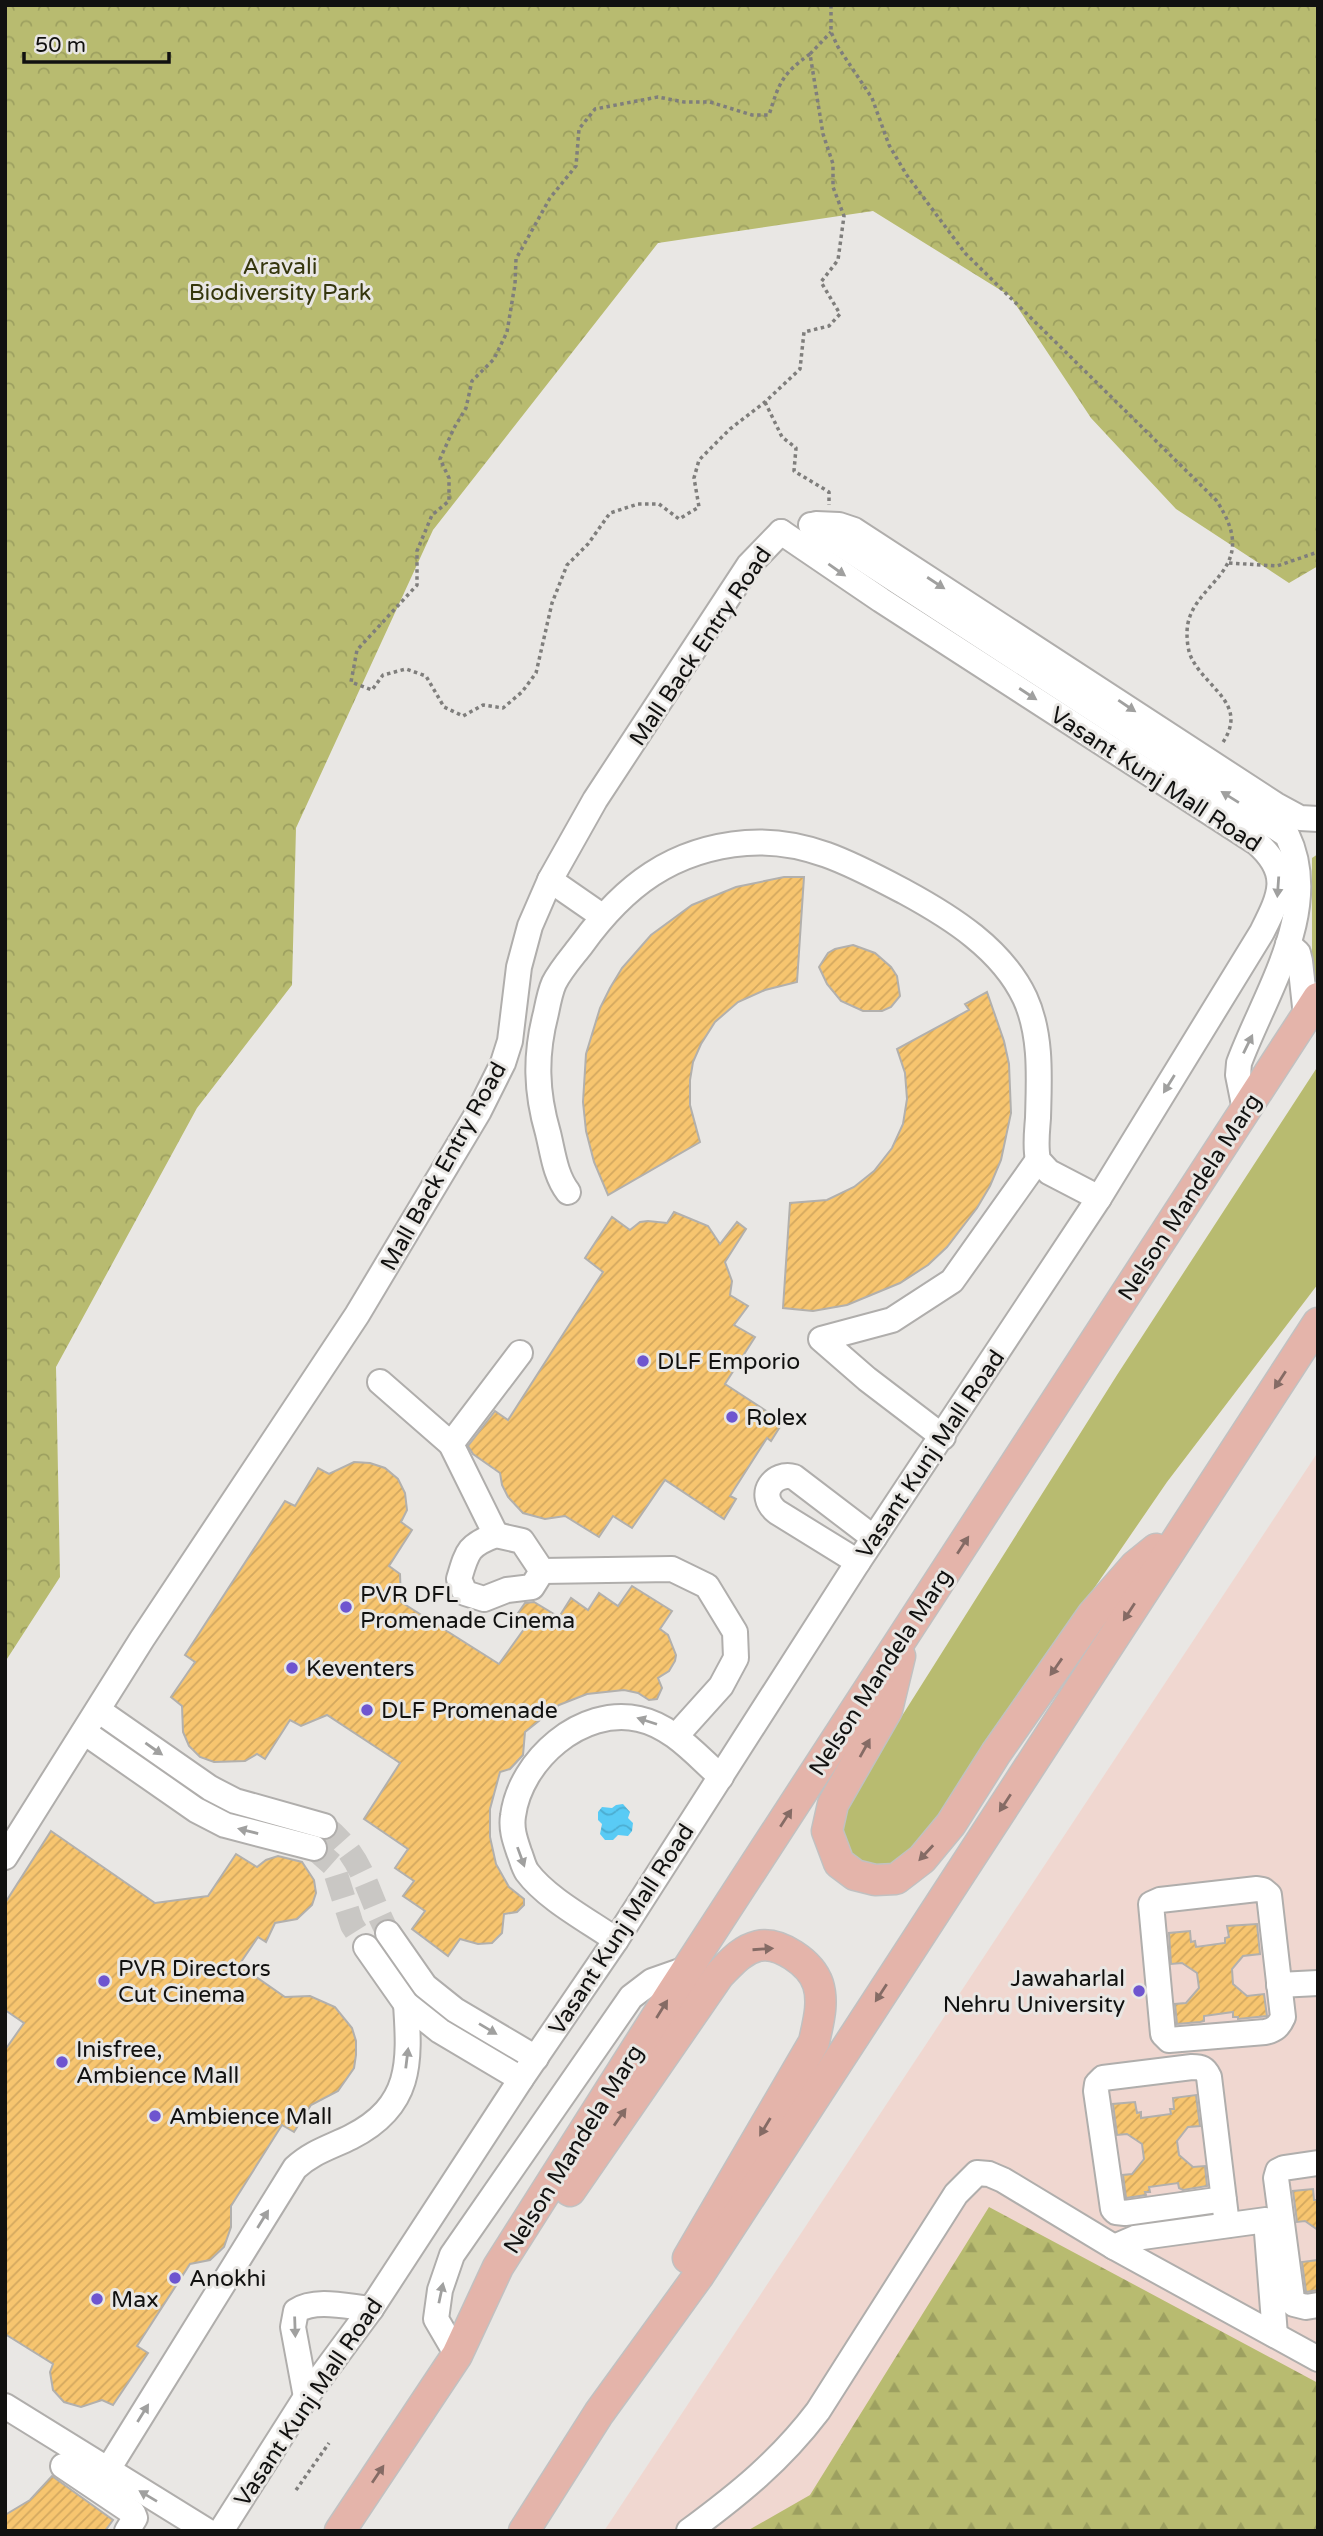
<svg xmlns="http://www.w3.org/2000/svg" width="1323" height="2536" font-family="'Varela Round',sans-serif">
<defs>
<pattern id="forest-firs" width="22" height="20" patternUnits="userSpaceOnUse" patternTransform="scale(1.75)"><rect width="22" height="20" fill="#b8bb70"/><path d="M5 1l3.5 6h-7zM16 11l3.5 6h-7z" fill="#9da060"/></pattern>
<pattern id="park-crowns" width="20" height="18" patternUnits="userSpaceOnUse" patternTransform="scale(1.75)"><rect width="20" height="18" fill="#b8bb70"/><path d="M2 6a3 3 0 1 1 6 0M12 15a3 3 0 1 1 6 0" fill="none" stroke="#9da060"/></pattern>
<pattern id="water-waves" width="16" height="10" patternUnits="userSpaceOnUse" patternTransform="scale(1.75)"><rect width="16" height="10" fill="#59cbf5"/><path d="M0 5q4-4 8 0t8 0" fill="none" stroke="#4cadd1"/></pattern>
<pattern id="building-hatch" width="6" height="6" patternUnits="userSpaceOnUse" patternTransform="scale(1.75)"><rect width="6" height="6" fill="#f7c56f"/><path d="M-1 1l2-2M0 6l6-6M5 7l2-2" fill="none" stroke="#d3a85f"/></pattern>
</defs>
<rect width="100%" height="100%" fill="#e9e7e4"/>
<path fill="#f0d7d0" d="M 1318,1452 L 1318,2531 L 604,2531 Z"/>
<g fill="#b8bb70">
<path d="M 1318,854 L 1318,976 L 1312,986 L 1312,858 Z"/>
<path d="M 1318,1066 L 1318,1284 L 1167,1482 L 922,1839 C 911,1850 901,1860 887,1865 C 865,1873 841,1852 841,1830 C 842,1821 846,1811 847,1803 L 1117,1375 Z"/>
</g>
<path fill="url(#forest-firs)" d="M 989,2207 L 1318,2383 L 1318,2531 L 747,2531 L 810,2495 Z"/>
<path fill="url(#park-crowns)" d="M 5,5 L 1318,5 L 1318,566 L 1289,583 L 1176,509 L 1091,418 L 1010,296 L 873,211 L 658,243 L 433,530 L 296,828 L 292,985 L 197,1108 L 56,1367 L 60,1577 L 5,1662 Z"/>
<path fill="url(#water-waves)" d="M 623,1804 L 630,1812 L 628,1818 L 633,1823 L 632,1831 L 628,1836 L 618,1835 L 613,1840 L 605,1840 L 600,1834 L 602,1824 L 598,1820 L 598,1812 L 602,1807 L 612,1808 L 616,1805 Z"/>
<g fill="url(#building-hatch)" stroke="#b2b0ad" stroke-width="2">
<path d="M 784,877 L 804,877 L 797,982 L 765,990 L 738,1002 L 715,1022 L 701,1044 L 693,1062 L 690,1080 L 690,1105 L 700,1142 L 608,1195 L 594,1162 L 586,1131 L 583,1102 L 586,1054 L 600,1008 L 610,988 L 622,968 L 651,935 L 692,905 L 736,887 Z"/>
<path d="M 853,945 L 875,953 L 891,967 L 897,976 L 900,996 L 891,1007 L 882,1011 L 863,1011 L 841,1001 L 827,984 L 819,967 L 828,953 L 835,949 Z"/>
<path d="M 987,992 L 1004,1041 L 1009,1064 L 1011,1113 L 1001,1160 L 990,1186 L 977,1208 L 947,1247 L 928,1265 L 900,1283 L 847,1305 L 813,1311 L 783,1308 L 790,1203 L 827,1200 L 854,1187 L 874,1171 L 892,1148 L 903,1124 L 907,1099 L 905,1073 L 897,1049 L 969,1010 L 965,1004 Z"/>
<path d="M 674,1212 L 708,1226 L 720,1244 L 737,1222 L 746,1229 L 725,1262 L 732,1281 L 730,1295 L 748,1306 L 734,1325 L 755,1337 L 725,1384 L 783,1422 L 771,1441 L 767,1438 L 730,1496 L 736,1499 L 724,1519 L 665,1480 L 632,1528 L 613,1516 L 599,1537 L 565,1516 L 545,1519 L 523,1513 L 508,1497 L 502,1485 L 500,1473 L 473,1454 L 468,1446 L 495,1411 L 508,1420 L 603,1272 L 585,1258 L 612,1217 L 630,1230 L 640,1222 L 648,1221 L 667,1223 Z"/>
<path d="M 354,1462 L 370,1463 L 385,1468 L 398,1479 L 405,1493 L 407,1510 L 401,1522 L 412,1530 L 389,1566 L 400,1574 L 401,1602 L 499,1664 L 524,1629 L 514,1619 L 525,1603 L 534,1602 L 559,1617 L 571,1598 L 588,1610 L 599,1593 L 618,1606 L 632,1586 L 672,1611 L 660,1629 L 668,1635 L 676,1655 L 675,1661 L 669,1671 L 658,1678 L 662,1688 L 657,1699 L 649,1700 L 638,1693 L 624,1690 L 587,1694 L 559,1705 L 525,1732 L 523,1755 L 510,1769 L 500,1772 L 490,1809 L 490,1837 L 496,1864 L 509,1887 L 524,1899 L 524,1905 L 517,1912 L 504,1914 L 502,1933 L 492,1943 L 478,1944 L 460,1939 L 448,1956 L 412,1929 L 425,1911 L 403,1896 L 414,1881 L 395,1868 L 408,1849 L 364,1819 L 400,1763 L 327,1715 L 301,1726 L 290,1720 L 265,1759 L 257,1754 L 245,1761 L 214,1762 L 200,1757 L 189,1746 L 183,1732 L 182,1706 L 171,1697 L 195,1662 L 185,1655 L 285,1501 L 295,1506 L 318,1468 L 329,1474 Z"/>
<path d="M 51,1831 L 155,1903 L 208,1896 L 236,1854 L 257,1867 L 266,1860 L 278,1856 L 302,1862 L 314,1880 L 316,1893 L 312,1905 L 297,1919 L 275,1923 L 266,1942 L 258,1937 L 239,1965 L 285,1997 L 310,1996 L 335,2007 L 352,2028 L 356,2041 L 356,2055 L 354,2068 L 338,2091 L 311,2105 L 294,2132 L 282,2125 L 231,2206 L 231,2227 L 224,2247 L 210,2260 L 190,2264 L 137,2346 L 148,2353 L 113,2405 L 102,2400 L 81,2407 L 64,2402 L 53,2390 L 50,2372 L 53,2364 L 5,2334 L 5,2050 L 24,2023 L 5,2010 L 5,1903 Z"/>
<path d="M 1257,1924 L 1260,1954 L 1243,1956 L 1232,1969 L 1233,1984 L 1247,1996 L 1264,1994 L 1267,2016 L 1238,2019 L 1238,2017 L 1233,2017 L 1233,2012 L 1204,2016 L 1204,2021 L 1200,2022 L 1177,2024 L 1175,2004 L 1186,2003 L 1199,1988 L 1197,1973 L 1182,1963 L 1171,1964 L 1169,1933 L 1190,1931 L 1191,1942 L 1195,1941 L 1196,1947 L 1225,1943 L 1225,1938 L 1229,1937 L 1227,1926 Z"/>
<path d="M 1196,2095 L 1200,2126 L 1188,2127 L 1177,2141 L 1179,2155 L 1193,2167 L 1205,2166 L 1207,2186 L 1183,2190 L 1179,2188 L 1178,2183 L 1149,2187 L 1150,2192 L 1145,2192 L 1146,2195 L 1126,2198 L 1123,2175 L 1132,2174 L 1144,2159 L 1142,2144 L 1127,2134 L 1117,2135 L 1113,2104 L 1135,2102 L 1137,2113 L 1141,2112 L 1141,2118 L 1171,2114 L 1170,2109 L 1174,2109 L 1173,2098 Z"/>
<path d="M 1313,2189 L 1314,2200 L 1318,2200 L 1318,2230 L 1305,2221 L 1297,2222 L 1293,2191 Z"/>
<path d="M 1318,2260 L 1318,2290 L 1306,2292 L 1302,2262 Z"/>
<path d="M 52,2476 L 113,2520 L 105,2531 L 5,2531 L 5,2515 L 30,2500 Z"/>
</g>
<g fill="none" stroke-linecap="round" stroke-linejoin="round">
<g stroke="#c9c7c4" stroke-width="24" stroke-dasharray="24 12" stroke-linecap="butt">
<path d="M 324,1826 C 365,1858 365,1890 388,1933"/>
<path d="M 314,1848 L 333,1865 L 352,1925 L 366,1947"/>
</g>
<defs>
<g id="minor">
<path d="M 816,524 L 839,525 L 854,530 L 1276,805 L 1300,818 L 1318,819"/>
<path d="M 811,525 L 1287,835 C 1323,909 1264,995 1239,1063 L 1238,1075 L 1245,1110"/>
<path d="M 550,880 L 602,916"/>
<path d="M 1288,944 L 1298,953 L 1300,961 L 1306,1016"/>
<path d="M 568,1192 C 555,1175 553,1153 548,1133 C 536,1092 535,1055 546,1013 C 548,1003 550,992 554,983 C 561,969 573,956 582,944 C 624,886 672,849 746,843 C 805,838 854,865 905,892 C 951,917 1002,949 1025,998 C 1042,1035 1039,1079 1038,1118 C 1037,1132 1035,1146 1038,1160 L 1049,1172 L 1099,1198"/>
<path d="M 380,1382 L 451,1444 L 496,1535"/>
<path d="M 943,1437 L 867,1379 L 821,1339 L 892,1320 L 952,1281 L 1038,1160"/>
<path d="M 451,1444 L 520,1353"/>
<path d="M 496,1535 L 522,1541 L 542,1571 L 532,1587 L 507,1590 L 484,1599 L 465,1593 L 459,1579 C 467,1552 468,1545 496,1535 Z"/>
<path d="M 858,1562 L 777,1512 C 755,1494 775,1471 794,1477 L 874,1538"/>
<path d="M 542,1571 L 672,1569 L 707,1586 L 735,1632 L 736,1658 L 721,1686 L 676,1736"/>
<path d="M 98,1710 L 210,1788 L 235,1801 L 324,1826"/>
<path d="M 84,1732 L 196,1810 L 225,1825 L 314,1848"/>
<path d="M 5,1857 L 142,1639 L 357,1315 L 479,1111 L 503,1063 L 510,1041 L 519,967 L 530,926 L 550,880 L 595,800 L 749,565 L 781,532"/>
<path d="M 1257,1889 L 1263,1890 L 1269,1895 L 1283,2017 C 1279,2026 1275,2030 1265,2032 L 1169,2040 L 1163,2034 L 1151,1904 L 1160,1900 Z"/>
<path d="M 388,1933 L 425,1986 L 455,2010 L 536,2058"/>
<path d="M 616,1940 C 589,1921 547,1899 527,1872 C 523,1866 522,1859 519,1852 C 515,1840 511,1829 513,1816 C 520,1760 582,1706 639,1719 C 672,1726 696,1755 721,1777"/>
<path d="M 366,1947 L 406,2004 L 440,2031 L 521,2079"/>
<path d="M 1279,1985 L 1318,1983"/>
<path d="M 1318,2163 L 1284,2168 L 1278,2171 L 1276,2178 L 1292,2299 L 1294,2304 L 1306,2307 L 1318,2305"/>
<path d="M 1224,2199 L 1125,2213 L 1116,2212 L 1113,2209 L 1096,2091 L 1097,2084 L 1103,2078 L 1192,2067 C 1201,2067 1205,2068 1209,2077 L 1227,2225"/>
<path d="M 1114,2247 L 1135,2238 L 1266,2220 L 1275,2335"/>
<path d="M 457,2355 L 436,2319 L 440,2290 L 452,2255 L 631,1997 L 652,1981 L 689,1968"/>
<path d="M 306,2397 L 293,2327 L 296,2311 C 316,2298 348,2307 371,2309"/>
<path d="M 5,2406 L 207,2531"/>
<path d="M 63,2466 L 133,2513 L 135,2518 L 127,2531"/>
<path d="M 107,2471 L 295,2168 C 312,2152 331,2147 351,2137 C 412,2106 410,2063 406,2004"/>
<path d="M 221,2531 L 306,2397 L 371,2309 L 521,2079 L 616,1940 L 858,1562 L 1099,1198 L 1262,932 C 1280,896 1292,874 1257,843 L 881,600 L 781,532"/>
<path d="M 689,2531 C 739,2494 780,2461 818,2411 L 956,2194 L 977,2173 L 989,2174 L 1003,2180 L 1114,2247 L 1318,2359"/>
</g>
<g id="major">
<path d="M 900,1656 L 887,1710 L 833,1804 L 827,1831 L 839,1863 L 855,1875 L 875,1880 L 896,1879 L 922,1859 L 951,1824 L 996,1753 L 1093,1614 L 1135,1566 L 1156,1549"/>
<path d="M 570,2191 L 719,1975 C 730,1964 741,1950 758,1946 C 779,1941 811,1963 818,1984 C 824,2003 818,2023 814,2042 L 688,2258"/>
<path d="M 340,2531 L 457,2355 L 498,2267 L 671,1994 L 1318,998"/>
<path d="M 524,2531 L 599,2413 L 699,2275 L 1318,1323"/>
</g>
</defs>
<use href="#minor" stroke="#b0aeac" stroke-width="28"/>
<use href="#major" stroke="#c1c1c1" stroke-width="33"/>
<g stroke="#7f7e7c" stroke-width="3.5" stroke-dasharray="3.5 3.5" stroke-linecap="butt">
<path d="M 831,5 L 831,32 L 838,47 L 872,98 L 889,145 L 906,174 L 965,253 L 1216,500 C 1266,574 1187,581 1187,633 C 1187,641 1188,652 1192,659 C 1208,690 1250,705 1221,745"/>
<path d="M 810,54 C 782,74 779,83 769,115 L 752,115 L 710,102 L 684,102 L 658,97 L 595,109 L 579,129 L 576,166 L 550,198 L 516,259 L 515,284 L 507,332 L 494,359 L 472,381 L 466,408 L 454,428 L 440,459 L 449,478 L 449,501 L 432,515 L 417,551 L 417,585 L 357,650 L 351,682 L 372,690 L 383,675 L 406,669 L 426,676 L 444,707 L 463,716 L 483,705 L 503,708 L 522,692 L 536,673 L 552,603 L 567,565 L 588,544 L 610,513 L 638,504 L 659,504 L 679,519 L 699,507 L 694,478 L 699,460 L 730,429 L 765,402 L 800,369 L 804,332 L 829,326 L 840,314 L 821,282 L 838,260 L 844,216 L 833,187 L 833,164 L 823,134 L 810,54 L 831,32"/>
<path d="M 765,402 L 782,437 L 796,448 L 794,471 L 829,492 L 829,505"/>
<path d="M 1229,563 L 1277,566 L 1318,552"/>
<path d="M 296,2490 L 329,2443"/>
</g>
<use href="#minor" stroke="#fff" stroke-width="24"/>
<use href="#major" stroke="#e4b4aa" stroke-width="30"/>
</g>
<defs><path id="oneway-solid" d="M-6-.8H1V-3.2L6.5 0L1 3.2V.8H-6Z" transform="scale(1.75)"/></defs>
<g fill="#a0a09f">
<use href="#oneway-solid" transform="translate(837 570) rotate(35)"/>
<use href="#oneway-solid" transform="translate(936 583) rotate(33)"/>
<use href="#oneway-solid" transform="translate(1028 694) rotate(33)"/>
<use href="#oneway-solid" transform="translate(1127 706) rotate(34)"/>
<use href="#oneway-solid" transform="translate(1230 797) rotate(-148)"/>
<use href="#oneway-solid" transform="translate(1278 887) rotate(94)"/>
<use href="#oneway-solid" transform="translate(1248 1044) rotate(-64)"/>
<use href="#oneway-solid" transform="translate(1169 1084) rotate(122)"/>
<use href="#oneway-solid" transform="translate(647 1721) rotate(-162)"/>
<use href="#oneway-solid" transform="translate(154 1749) rotate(35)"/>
<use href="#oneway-solid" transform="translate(248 1831) rotate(-166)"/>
<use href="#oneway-solid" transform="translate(521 1857) rotate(70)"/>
<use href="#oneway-solid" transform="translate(488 2029) rotate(31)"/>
<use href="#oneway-solid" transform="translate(407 2058) rotate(-83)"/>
<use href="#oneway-solid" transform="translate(263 2219) rotate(-58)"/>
<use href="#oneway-solid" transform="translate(441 2293) rotate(-78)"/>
<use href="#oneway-solid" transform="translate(295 2327) rotate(88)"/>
<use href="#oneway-solid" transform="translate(143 2413) rotate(-58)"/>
<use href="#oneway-solid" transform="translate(148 2496) rotate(-149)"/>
</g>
<g fill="#856b65">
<use href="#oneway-solid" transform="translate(1280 1380) rotate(123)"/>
<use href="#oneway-solid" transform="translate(963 1545) rotate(-57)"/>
<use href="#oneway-solid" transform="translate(1129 1612) rotate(123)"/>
<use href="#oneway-solid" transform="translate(1056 1667) rotate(125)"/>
<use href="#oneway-solid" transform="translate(865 1748) rotate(-61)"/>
<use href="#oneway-solid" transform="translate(1005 1803) rotate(123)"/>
<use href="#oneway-solid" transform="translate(786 1818) rotate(-57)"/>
<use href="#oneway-solid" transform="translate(926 1853) rotate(133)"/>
<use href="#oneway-solid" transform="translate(763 1949) rotate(-4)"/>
<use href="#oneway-solid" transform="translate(881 1993) rotate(123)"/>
<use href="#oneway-solid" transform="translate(662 2009) rotate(-58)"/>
<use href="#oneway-solid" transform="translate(620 2117) rotate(-55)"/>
<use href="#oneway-solid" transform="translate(765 2127) rotate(121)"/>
<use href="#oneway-solid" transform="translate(378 2474) rotate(-56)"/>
</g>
<g fill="#6e55cf" stroke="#e9e7e4" stroke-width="2.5">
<circle cx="643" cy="1361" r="7"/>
<circle cx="732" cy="1417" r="7"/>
<circle cx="346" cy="1607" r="7"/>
<circle cx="292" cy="1668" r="7"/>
<circle cx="367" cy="1710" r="7"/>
<circle cx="104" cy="1981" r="7"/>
<circle cx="1139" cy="1991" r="7"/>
<circle cx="62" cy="2062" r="7"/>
<circle cx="155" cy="2116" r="7"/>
<circle cx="175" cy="2278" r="7"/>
<circle cx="97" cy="2299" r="7"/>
</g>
<g text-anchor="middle" stroke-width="6" stroke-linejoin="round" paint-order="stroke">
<g font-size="23" fill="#35360d" stroke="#e9e7e4">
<text x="280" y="274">Aravali<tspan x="280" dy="26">Biodiversity Park</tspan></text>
</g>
<g font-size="23" fill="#111110" stroke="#e9e7e4">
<text transform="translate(700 646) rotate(-56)" y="8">Mall Back Entry Road</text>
<text transform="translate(1156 779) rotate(33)" y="8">Vasant Kunj Mall Road</text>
<text transform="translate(443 1166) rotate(-61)" y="8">Mall Back Entry Road</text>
<text transform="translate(1189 1197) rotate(-57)" y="8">Nelson Mandela Marg</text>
<text transform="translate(930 1454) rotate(-56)" y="8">Vasant Kunj Mall Road</text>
<text transform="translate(880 1672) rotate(-57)" y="8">Nelson Mandela Marg</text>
<text transform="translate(621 1929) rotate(-57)" y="8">Vasant Kunj Mall Road</text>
<text transform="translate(573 2149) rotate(-58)" y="8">Nelson Mandela Marg</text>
<text transform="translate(308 2402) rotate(-56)" y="8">Vasant Kunj Mall Road</text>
</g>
<g font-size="23" fill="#111110" stroke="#e9e7e4" text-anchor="start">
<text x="657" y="1369">DLF Emporio</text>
<text x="746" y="1425">Rolex</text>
<text x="360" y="1602">PVR DFL<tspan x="360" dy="26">Promenade Cinema</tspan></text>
<text x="306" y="1676">Keventers</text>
<text x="381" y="1718">DLF Promenade</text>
<text x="118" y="1976">PVR Directors<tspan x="118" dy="26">Cut Cinema</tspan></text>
<text x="1125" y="1986" text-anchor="end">Jawaharlal<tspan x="1125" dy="26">Nehru University</tspan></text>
<text x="76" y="2057">Inisfree,<tspan x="76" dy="26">Ambience Mall</tspan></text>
<text x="169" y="2124">Ambience Mall</text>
<text x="189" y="2286">Anokhi</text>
<text x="111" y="2307">Max</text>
</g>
</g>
<rect width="1323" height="2536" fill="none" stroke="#111110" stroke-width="14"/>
<path d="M24 52v10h145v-10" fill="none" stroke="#111110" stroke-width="3.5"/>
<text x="35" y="52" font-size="21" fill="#111110" stroke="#e9e7e4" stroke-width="5" paint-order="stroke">50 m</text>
</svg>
